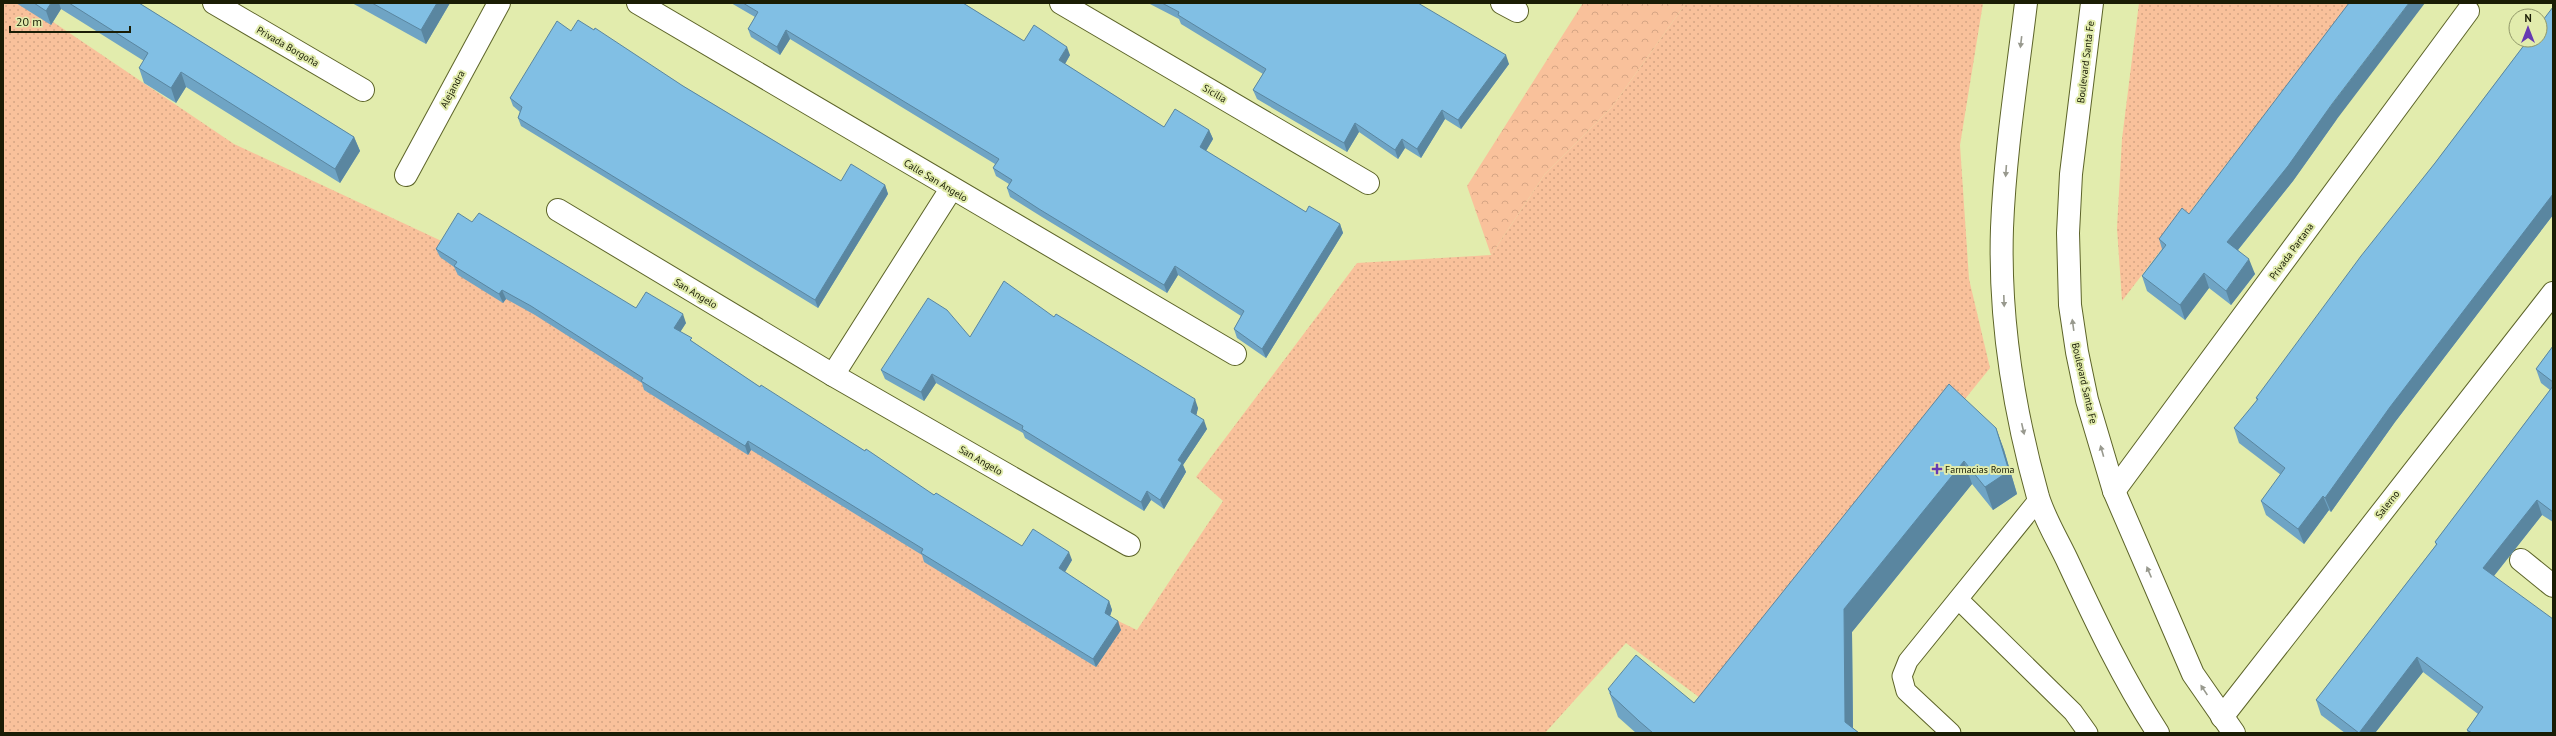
<svg xmlns="http://www.w3.org/2000/svg" width="2556" height="736" font-family="'PT Sans',sans-serif">
<defs>
<pattern id="green-dots" width="8" height="8" patternUnits="userSpaceOnUse"><rect width="8" height="8" fill="#f9c19b"/><path d="M2 2h.1M6 6h.1" fill="none" stroke="#d5a584" stroke-width="1.8" stroke-linecap="round"/></pattern>
<pattern id="forest-crowns" width="20" height="18" patternUnits="userSpaceOnUse"><rect width="20" height="18" fill="#f9c19b"/><path d="M2 6a3 3 0 1 1 6 0M12 15a3 3 0 1 1 6 0" fill="none" stroke="#d5a584"/></pattern>
</defs>
<rect width="100%" height="100%" fill="#e2ecad"/>
<g fill="url(#green-dots)">
<path d="M 3,3 L 25,3 L 234,144 L 480,259 L 1020,574 L 1137,630 L 1223,501 L 1196,477 L 1357,263 L 1491,255 L 1545,174 L 1612,107 L 1686,3 L 1983,3 L 1960,145 L 1969,279 L 1990,368 L 1715,709 L 1626,643 L 1545,733 L 3,733 Z"/>
<path d="M 2139,3 L 2350,3 L 2122,301 L 2117,228 L 2122,139 Z"/>
</g>
<path fill="url(#forest-crowns)" d="M 1583,3 L 1686,3 L 1612,107 L 1545,174 L 1491,255 L 1467,186 Z"/>
<g fill="none" stroke-linecap="round" stroke-linejoin="round">
<defs>
<g id="lane">
<path d="M 1959,600 L 2073,712 L 2088,733"/>
<path d="M 1951,733 L 1906,691 L 1902,676 L 1908,661 L 2039,499"/>
</g>
<g id="street">
<path d="M 214,3 L 363,90"/>
<path d="M 638,3 L 1235,354"/>
<path d="M 1061,3 L 1368,183"/>
<path d="M 1502,3 L 1517,11"/>
<path d="M 406,175 L 499,3"/>
<path d="M 558,210 L 833,375 L 1129,545"/>
<path d="M 833,375 L 951,189"/>
<path d="M 2114,491 L 2468,11"/>
<path d="M 2521,560 L 2553,586"/>
<path d="M 2222,717 L 2553,293"/>
</g>
<g id="secondary">
<path d="M 2026,3 C 2017,78 2005,153 2002,228 C 1999,318 2014,411 2038,497 C 2045,520 2059,542 2069,564 C 2096,622 2123,679 2158,733"/>
<path d="M 2092,3 L 2071,174 L 2068,233 L 2070,305 L 2077,352 L 2087,400 L 2114,491 L 2193,674 L 2234,733"/>
</g>
</defs>
<use href="#lane" stroke="#5d6429" stroke-width="21"/>
<use href="#street" stroke="#5d6429" stroke-width="24"/>
<use href="#secondary" stroke="#5d6429" stroke-width="24"/>
<use href="#lane" stroke="#fff" stroke-width="19"/>
<use href="#street" stroke="#fff" stroke-width="22"/>
<use href="#secondary" stroke="#fff" stroke-width="22"/>
</g>
<g fill="#6fa4c4">
<path d="M 16,3 L 139,3 L 354,137 L 360,151 L 340,183 L 186,87 L 176,103 L 144,83 L 139,68 L 144,61 L 61,9 L 51,25 Z"/>
<path d="M 352,3 L 450,3 L 426,44 Z"/>
<path d="M 731,3 L 963,3 L 1024,41 L 1070,55 L 1065,64 L 1164,127 L 1209,130 L 1213,139 L 1206,151 L 1306,212 L 1340,224 L 1343,233 L 1266,358 L 1237,338 L 1234,329 L 1241,316 L 1178,275 L 1167,293 L 1042,217 L 1010,197 L 1007,188 L 1009,184 L 996,176 L 993,168 L 995,164 L 790,39 L 780,55 L 751,37 L 748,29 L 755,17 Z"/>
<path d="M 1148,3 L 1418,3 L 1509,64 L 1461,129 L 1445,119 L 1421,158 L 1405,148 L 1398,159 L 1359,132 L 1347,152 L 1257,99 L 1253,90 L 1263,74 L 1181,24 L 1179,19 Z"/>
<path d="M 2553,7 L 2553,215 L 2395,422 L 2331,512 L 2329,510 L 2304,544 L 2266,515 L 2261,501 L 2281,475 L 2239,443 L 2234,428 L 2257,401 L 2256,398 L 2435,163 Z"/>
<path d="M 571,31 L 683,86 L 841,181 L 885,185 L 888,194 L 818,308 L 521,126 L 518,118 L 520,112 L 513,106 L 510,98 Z"/>
<path d="M 2337,119 L 2293,181 L 2238,250 L 2255,274 L 2231,305 L 2209,288 L 2185,320 L 2147,291 L 2142,276 L 2162,249 L 2159,239 L 2189,214 Z"/>
<path d="M 472,222 L 636,308 L 686,323 L 680,332 L 693,342 L 760,387 L 830,429 L 934,495 L 1022,546 L 1072,560 L 1065,572 L 1109,601 L 1112,610 L 1110,616 L 1121,630 L 1096,667 L 924,562 L 922,555 L 751,450 L 748,455 L 644,390 L 642,383 L 535,315 L 506,299 L 503,303 L 458,275 L 454,267 L 440,257 L 436,249 Z"/>
<path d="M 1054,317 L 1198,408 L 1196,415 L 1207,429 L 1183,465 L 1186,472 L 1164,509 L 1151,500 L 1144,511 L 1025,438 L 1023,433 L 936,383 L 924,401 L 885,379 L 881,370 L 970,337 Z"/>
<path d="M 2553,346 L 2553,522 L 2542,515 L 2494,576 L 2553,733 L 2468,733 L 2467,730 L 2478,714 L 2423,672 L 2375,733 L 2345,733 L 2321,715 L 2316,700 L 2436,545 L 2435,542 L 2550,390 L 2541,383 L 2536,369 Z"/>
<path d="M 1996,428 L 2004,450 L 2017,494 L 1993,510 L 1972,484 L 1852,632 L 1853,728 L 1859,733 L 1636,733 L 1618,717 L 1608,689 L 1694,703 Z"/>
</g>
<g fill="#5a86a0">
<path d="M 51,3 L 59,3 L 61,9 L 51,25 L 46,11 Z"/>
<path d="M 437,3 L 450,3 L 426,44 L 421,30 Z"/>
<path d="M 2409,3 L 2425,3 L 2337,119 L 2293,181 L 2233,256 L 2227,242 Z"/>
<path d="M 786,30 L 790,39 L 780,55 L 777,47 Z"/>
<path d="M 1067,47 L 1070,55 L 1062,69 L 1059,60 Z"/>
<path d="M 1506,55 L 1509,64 L 1461,129 L 1458,120 Z"/>
<path d="M 181,72 L 186,87 L 176,103 L 171,88 Z"/>
<path d="M 1442,110 L 1445,119 L 1421,158 L 1417,149 Z"/>
<path d="M 1355,123 L 1359,132 L 1347,152 L 1344,143 Z"/>
<path d="M 1209,130 L 1213,139 L 1203,156 L 1200,147 Z"/>
<path d="M 354,137 L 360,151 L 340,183 L 335,169 Z"/>
<path d="M 1402,139 L 1405,148 L 1398,159 L 1395,150 Z"/>
<path d="M 885,185 L 888,194 L 818,308 L 815,300 Z"/>
<path d="M 2553,194 L 2553,215 L 2395,422 L 2331,512 L 2325,498 L 2390,407 Z"/>
<path d="M 1340,224 L 1343,233 L 1266,358 L 1262,349 Z"/>
<path d="M 2249,259 L 2255,274 L 2231,305 L 2226,291 Z"/>
<path d="M 1175,266 L 1178,275 L 1167,293 L 1164,285 Z"/>
<path d="M 2204,273 L 2209,288 L 2185,320 L 2180,305 Z"/>
<path d="M 502,290 L 506,299 L 503,303 L 499,294 Z"/>
<path d="M 683,314 L 686,323 L 677,337 L 674,328 Z"/>
<path d="M 932,374 L 936,383 L 924,401 L 921,392 Z"/>
<path d="M 1195,399 L 1198,408 L 1195,421 L 1191,412 Z"/>
<path d="M 1204,420 L 1207,429 L 1183,465 L 1186,472 L 1164,509 L 1160,500 L 1178,460 Z"/>
<path d="M 1996,428 L 2004,450 L 2017,494 L 1993,510 L 1985,487 Z"/>
<path d="M 748,441 L 751,450 L 748,455 L 745,446 Z"/>
<path d="M 1964,461 L 1972,484 L 1852,632 L 1853,733 L 1845,722 L 1844,609 Z"/>
<path d="M 1147,491 L 1151,500 L 1144,511 L 1141,502 Z"/>
<path d="M 2323,496 L 2329,510 L 2304,544 L 2298,529 Z"/>
<path d="M 2537,500 L 2542,515 L 2489,582 L 2483,568 Z"/>
<path d="M 1069,552 L 1072,560 L 1062,577 L 1059,568 Z"/>
<path d="M 1109,601 L 1112,610 L 1108,622 L 1105,613 Z"/>
<path d="M 1118,621 L 1121,630 L 1096,667 L 1093,659 Z"/>
<path d="M 2417,657 L 2423,672 L 2375,733 L 2359,733 Z"/>
</g>
<g fill="#81bfe4" stroke="#5a86a0">
<path d="M 34,3 L 51,3 L 46,11 Z"/>
<path d="M 69,3 L 139,3 L 354,137 L 335,169 L 181,72 L 171,88 L 139,68 L 148,53 Z"/>
<path d="M 372,3 L 437,3 L 421,30 Z"/>
<path d="M 743,3 L 963,3 L 1024,41 L 1034,25 L 1067,47 L 1059,60 L 1164,127 L 1175,109 L 1209,130 L 1200,147 L 1306,212 L 1309,206 L 1340,224 L 1262,349 L 1234,329 L 1244,311 L 1175,266 L 1164,285 L 1039,209 L 1007,188 L 1012,180 L 993,168 L 999,159 L 786,30 L 777,47 L 748,29 L 758,12 Z"/>
<path d="M 1162,3 L 1418,3 L 1506,55 L 1458,120 L 1442,110 L 1417,149 L 1402,139 L 1395,150 L 1355,123 L 1344,143 L 1253,90 L 1266,69 L 1178,15 L 1179,12 Z"/>
<path d="M 2349,3 L 2409,3 L 2332,104 L 2288,166 L 2227,242 L 2249,259 L 2226,291 L 2204,273 L 2180,305 L 2142,276 L 2166,245 L 2159,239 L 2182,208 L 2189,214 Z"/>
<path d="M 2553,7 L 2553,194 L 2390,407 L 2325,498 L 2323,496 L 2298,529 L 2261,501 L 2285,468 L 2234,428 L 2258,399 L 2256,398 L 2361,256 L 2435,163 L 2528,40 L 2540,40 L 2540,24 Z"/>
<path d="M 578,20 L 594,30 L 595,28 L 683,86 L 841,181 L 851,164 L 885,185 L 815,300 L 518,118 L 522,107 L 510,98 L 557,21 L 571,31 Z"/>
<path d="M 458,213 L 472,222 L 479,213 L 636,308 L 646,292 L 683,314 L 674,328 L 692,338 L 690,340 L 760,387 L 761,385 L 830,429 L 865,451 L 866,449 L 934,495 L 936,493 L 1022,546 L 1033,529 L 1069,552 L 1059,568 L 1109,601 L 1105,613 L 1118,621 L 1093,659 L 921,553 L 923,549 L 748,441 L 745,446 L 641,381 L 643,378 L 531,306 L 502,290 L 499,294 L 454,266 L 457,262 L 436,249 Z"/>
<path d="M 1004,281 L 1054,317 L 1056,314 L 1195,399 L 1191,412 L 1204,420 L 1178,460 L 1182,463 L 1160,500 L 1147,491 L 1141,502 L 1022,429 L 1023,426 L 932,374 L 921,392 L 881,370 L 928,298 L 947,310 L 970,337 Z"/>
<path d="M 2553,346 L 2553,382 L 2536,369 Z"/>
<path d="M 1949,384 L 1996,428 L 2009,471 L 1985,487 L 1964,461 L 1844,609 L 1845,722 L 1859,733 L 1653,733 L 1639,721 L 1610,694 L 1611,692 L 1608,689 L 1636,655 L 1694,703 Z"/>
<path d="M 2553,386 L 2553,512 L 2537,500 L 2483,568 L 2553,619 L 2553,733 L 2472,733 L 2467,730 L 2483,707 L 2417,657 L 2359,733 L 2316,700 L 2437,544 L 2435,542 Z"/>
</g>
<defs><path id="oneway-solid" d="M-6-.8H1V-3.2L6.5 0L1 3.2V.8H-6Z"/></defs>
<g fill="#98998e">
<use href="#oneway-solid" transform="translate(2021 42) rotate(97)"/>
<use href="#oneway-solid" transform="translate(2006 171) rotate(94)"/>
<use href="#oneway-solid" transform="translate(2004 301) rotate(88)"/>
<use href="#oneway-solid" transform="translate(2073 325) rotate(-98)"/>
<use href="#oneway-solid" transform="translate(2023 429) rotate(77)"/>
<use href="#oneway-solid" transform="translate(2102 451) rotate(-106)"/>
<use href="#oneway-solid" transform="translate(2149 572) rotate(-113)"/>
<use href="#oneway-solid" transform="translate(2204 690) rotate(-124)"/>
</g>
<path fill="#663ab2" stroke="#e2ecad" stroke-width="1.5" d="M1935 463h4v4h4v4h-4v4h-4v-4h-4v-4h4z"/>
<g text-anchor="middle" stroke-width="4" stroke-linejoin="round" paint-order="stroke">
<g font-size="10" fill="#1a1d05" stroke="#e2ecad">
<text transform="translate(288 46) rotate(30)" y="4">Privada Borgoña</text>
<text transform="translate(2085 62) rotate(-83)" y="4">Boulevard Santa Fe</text>
<text transform="translate(452 89) rotate(-62)" y="4">Alejandra</text>
<text transform="translate(1215 93) rotate(30)" y="4">Sicilia</text>
<text transform="translate(936 180) rotate(31)" y="4">Calle San Angelo</text>
<text transform="translate(2291 251) rotate(-54)" y="4">Privada Partana</text>
<text transform="translate(696 293) rotate(31)" y="4">San Angelo</text>
<text transform="translate(2085 383) rotate(77)" y="4">Boulevard Santa Fe</text>
<text transform="translate(981 460) rotate(30)" y="4">San Angelo</text>
<text transform="translate(2387 504) rotate(-52)" y="4">Salerno</text>
</g>
<g font-size="10" fill="#1a1d05" stroke="#e2ecad" text-anchor="start">
<text x="1945" y="473">Farmacias Roma</text>
</g>
</g>
<rect width="2556" height="736" fill="none" stroke="#1a1d05" stroke-width="8"/>
<g transform="translate(2528 28)"><circle r="19" fill="#e2ecad" stroke="#92996a"/>
<path d="M0-3L7 15L0 10L-7 15Z" fill="#663ab2"/>
<text y="-6" font-size="11" font-weight="bold" text-anchor="middle" fill="#1a1d05">N</text>
</g>
<path d="M10 26v6h120v-6" fill="none" stroke="#1a1d05" stroke-width="2"/>
<text x="16" y="26" font-size="12" fill="#1a1d05" stroke="#e2ecad" stroke-width="3" paint-order="stroke">20 m</text>
</svg>
